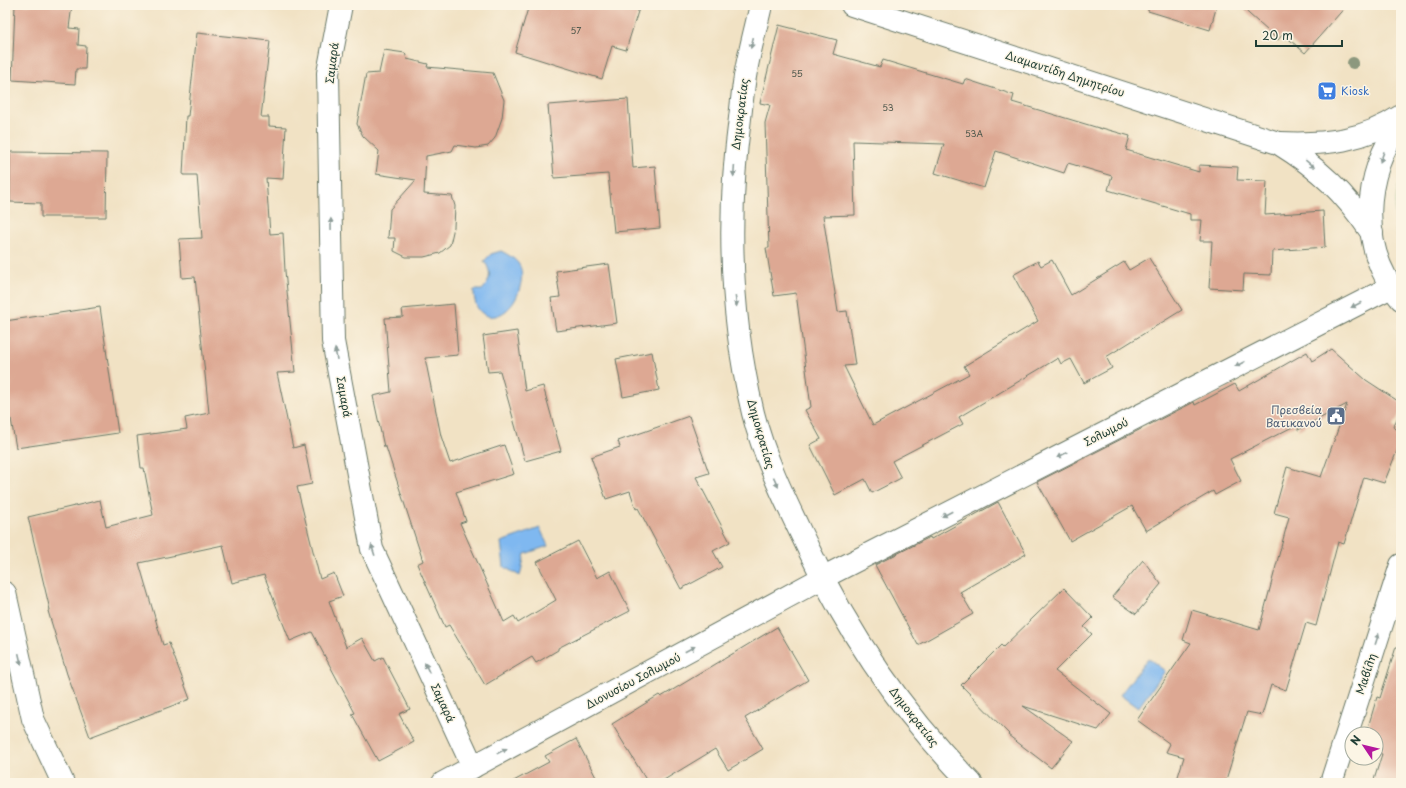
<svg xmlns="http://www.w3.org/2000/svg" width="1406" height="788" font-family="'Playpen Sans',sans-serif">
<rect width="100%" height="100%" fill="#fcf5e5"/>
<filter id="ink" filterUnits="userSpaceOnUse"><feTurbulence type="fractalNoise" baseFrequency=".025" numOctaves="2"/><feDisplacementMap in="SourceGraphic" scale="8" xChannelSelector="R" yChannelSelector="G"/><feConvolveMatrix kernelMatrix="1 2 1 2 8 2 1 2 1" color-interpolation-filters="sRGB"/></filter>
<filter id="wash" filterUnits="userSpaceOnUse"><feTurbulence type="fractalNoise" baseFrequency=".012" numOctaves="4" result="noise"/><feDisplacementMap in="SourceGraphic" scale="16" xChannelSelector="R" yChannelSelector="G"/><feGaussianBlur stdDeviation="0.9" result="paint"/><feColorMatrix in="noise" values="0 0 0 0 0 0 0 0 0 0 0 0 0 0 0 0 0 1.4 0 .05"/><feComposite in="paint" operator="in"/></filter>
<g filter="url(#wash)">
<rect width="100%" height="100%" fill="#f1e2c4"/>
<path fill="#a2d687" stroke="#608a5e" d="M 1401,172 L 1401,250 C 1391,222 1395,200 1401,172 Z"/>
<g fill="#7fb8f0" stroke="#4f7a92">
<path d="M 501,251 C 519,260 525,267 520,287 C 512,322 473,329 474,290 L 482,290 C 491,281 492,271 484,261 L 491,254 Z"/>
<path d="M 540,528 L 548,546 L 525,554 L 520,576 L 504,567 L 501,542 Z"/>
<path d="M 1148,658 L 1165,671 L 1138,708 L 1120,695 Z"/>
</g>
<g id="blocks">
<g fill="#dda893">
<path d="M 15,5 L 72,5 L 69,28 L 79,29 L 78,45 L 86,46 L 85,69 L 76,69 L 75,84 L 12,80 Z"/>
<path d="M 529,5 L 640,5 L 626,50 L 612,46 L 602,79 L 515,52 Z"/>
<path d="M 1148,5 L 1217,5 L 1210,30 L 1148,11 Z"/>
<path d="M 1239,5 L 1347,5 L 1305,53 L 1283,34 L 1278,40 Z"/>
<path d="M 779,25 L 837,40 L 833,54 L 880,67 L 883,60 L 963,84 L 965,79 L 1014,95 L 1012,102 L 1102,129 L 1102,128 L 1130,136 L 1126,150 L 1199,172 L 1199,165 L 1238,167 L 1237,180 L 1267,181 L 1265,215 L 1323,211 L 1325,247 L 1272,251 L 1271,275 L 1244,274 L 1243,290 L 1209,288 L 1212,241 L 1200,241 L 1202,220 L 1190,220 L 1190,214 L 1108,190 L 1112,176 L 1068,163 L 1064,173 L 996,151 L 984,188 L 935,173 L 944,144 L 853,141 L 855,215 L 823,216 L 838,312 L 847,311 L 855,365 L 844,366 L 873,425 L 969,374 L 964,366 L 1038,321 L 1013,275 L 1038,261 L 1041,266 L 1052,260 L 1071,295 L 1124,262 L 1129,270 L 1149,258 L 1182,310 L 1106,357 L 1112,368 L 1084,383 L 1071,359 L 1061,364 L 1058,358 L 959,417 L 963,424 L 892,461 L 901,478 L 872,493 L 865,479 L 835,495 L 810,445 L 821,439 L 805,410 L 811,407 L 796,293 L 774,296 L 766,248 L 769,248 L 765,123 L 770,105 L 760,103 Z"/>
<path d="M 197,33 L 270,41 L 261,117 L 269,117 L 269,126 L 286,127 L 283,179 L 266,178 L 270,234 L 283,233 L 285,271 L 295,372 L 277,373 L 293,448 L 304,445 L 312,484 L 297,487 L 320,579 L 334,573 L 343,596 L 329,601 L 346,647 L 362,638 L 375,661 L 383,657 L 410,709 L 399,714 L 414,742 L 378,761 L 352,714 L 355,713 L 312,632 L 290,641 L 264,575 L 232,583 L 223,545 L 139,563 L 163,645 L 169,643 L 190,699 L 90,737 L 67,674 L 48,611 L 50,610 L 28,517 L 100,500 L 106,527 L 153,515 L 144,468 L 141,468 L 137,436 L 187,429 L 185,418 L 209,413 L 195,277 L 182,278 L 179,239 L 202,238 L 197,175 L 183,175 L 186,116 L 188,116 Z"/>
<path d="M 384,50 L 405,53 L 407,59 L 428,64 L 427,67 L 493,73 L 504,100 L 502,118 L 495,138 L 488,146 L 476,148 L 455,145 L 452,151 L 426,156 L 424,194 L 452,196 L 455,206 L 454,227 L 450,245 L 440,253 L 424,257 L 406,257 L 394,251 L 395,238 L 388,238 L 390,209 L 416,180 L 376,174 L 379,151 L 363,136 L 357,124 L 366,74 L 379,73 Z"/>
<path d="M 628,99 L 633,168 L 655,166 L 660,228 L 614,232 L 608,174 L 554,178 L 548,105 Z"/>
<path d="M 10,152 L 107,153 L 106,217 L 41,217 L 41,203 L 10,202 Z"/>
<path d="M 609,264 L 617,323 L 556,331 L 551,298 L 560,297 L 556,271 Z"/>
<path d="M 454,304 L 458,355 L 425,358 L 441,436 L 450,463 L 504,445 L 514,474 L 456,492 L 466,521 L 460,523 L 504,622 L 514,616 L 518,623 L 556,600 L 537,562 L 578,541 L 597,578 L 610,571 L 630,611 L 558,648 L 558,650 L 536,663 L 532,657 L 485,685 L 449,625 L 445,627 L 417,564 L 423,561 L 386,447 L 384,447 L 373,396 L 391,392 L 385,318 L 403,317 L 402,309 Z"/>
<path d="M 100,307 L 118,433 L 16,448 L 11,419 L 7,420 L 5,407 L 5,321 Z"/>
<path d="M 517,331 L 525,391 L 543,386 L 561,451 L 525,461 L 500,371 L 488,372 L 483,336 Z"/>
<path d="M 1331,349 L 1366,380 L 1401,403 L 1401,411 L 1393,427 L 1401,432 L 1401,441 L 1384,483 L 1364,477 L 1344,544 L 1338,542 L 1316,626 L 1306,623 L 1286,690 L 1271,685 L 1262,715 L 1247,712 L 1225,783 L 1176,783 L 1184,757 L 1166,752 L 1170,744 L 1137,720 L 1191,643 L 1183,640 L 1192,610 L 1259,630 L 1289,517 L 1274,513 L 1287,467 L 1321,477 L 1347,404 L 1298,430 L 1300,423 L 1230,459 L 1241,481 L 1215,495 L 1213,491 L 1146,531 L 1132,506 L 1070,541 L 1037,482 L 1194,402 L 1195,405 L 1235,384 L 1239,391 L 1307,352 L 1312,361 Z"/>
<path d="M 652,352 L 659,390 L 623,397 L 616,359 Z"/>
<path d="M 689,416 L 709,473 L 696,477 L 730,542 L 713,551 L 722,567 L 681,589 L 638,508 L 636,509 L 630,491 L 606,499 L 591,457 L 620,447 L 618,441 Z"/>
<path d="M 998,502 L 1026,554 L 960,592 L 973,614 L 918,645 L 875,565 L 930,537 L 931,539 Z"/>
<path d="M 1143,560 L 1161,584 L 1136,614 L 1112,597 Z"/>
<path d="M 1064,588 L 1093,618 L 1084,627 L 1092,634 L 1055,671 L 1111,714 L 1098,730 L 1023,706 L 1073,741 L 1051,768 L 1008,735 L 1009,734 L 961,685 L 1001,645 L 1003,647 Z"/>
<path d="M 777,627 L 808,680 L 745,718 L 763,749 L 728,770 L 715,749 L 659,783 L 648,783 L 612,724 L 659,695 L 661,697 Z"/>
<path d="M 1396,647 L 1401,647 L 1401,783 L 1373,783 L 1382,754 L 1376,752 L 1376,734 L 1366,734 L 1377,697 L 1380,698 Z"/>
<path d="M 576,739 L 599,783 L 510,783 L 549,762 L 545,756 Z"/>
</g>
</g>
</g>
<g filter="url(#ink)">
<use href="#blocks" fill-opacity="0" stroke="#687766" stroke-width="1"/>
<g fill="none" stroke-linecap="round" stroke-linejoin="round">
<defs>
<g id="minor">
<path d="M 341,5 L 328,73 L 333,341 L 372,549 L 473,767"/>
<path d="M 761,5 C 756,27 750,49 746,71 C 743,86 742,102 740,118 C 727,216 730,316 753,413 C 765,461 788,506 809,550 C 850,636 904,715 971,783"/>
<path d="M 5,593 L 33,719 L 63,783"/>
<path d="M 1331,783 L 1401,565"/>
</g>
<g id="tertiary">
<path d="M 852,5 L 1278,143 C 1320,169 1344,192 1372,233"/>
<path d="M 1401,123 C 1362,173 1358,250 1401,299"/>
<path d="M 1280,143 C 1325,145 1363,141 1401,116"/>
<path d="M 443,783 L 822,578 L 1391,287"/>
</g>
</defs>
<use href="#minor" stroke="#687766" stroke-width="24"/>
<use href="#tertiary" stroke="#687766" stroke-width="24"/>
<use href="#minor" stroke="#fff" stroke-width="22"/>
<use href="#tertiary" stroke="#fff" stroke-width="22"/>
</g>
<circle fill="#8c987e" cx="1353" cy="63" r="6"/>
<defs><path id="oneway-solid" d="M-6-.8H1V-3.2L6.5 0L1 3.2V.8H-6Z"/></defs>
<g fill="#8f9e9a">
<use href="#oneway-solid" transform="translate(752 43) rotate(103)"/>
<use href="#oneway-solid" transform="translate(1382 157) rotate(111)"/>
<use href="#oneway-solid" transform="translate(1310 164) rotate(39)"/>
<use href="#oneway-solid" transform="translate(734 171) rotate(94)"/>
<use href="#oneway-solid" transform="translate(331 224) rotate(-91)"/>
<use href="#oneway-solid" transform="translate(736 301) rotate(83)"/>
<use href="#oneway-solid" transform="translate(1356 305) rotate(153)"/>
<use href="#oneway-solid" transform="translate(336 354) rotate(-100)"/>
<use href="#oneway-solid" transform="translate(1240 364) rotate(153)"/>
<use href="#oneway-solid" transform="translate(1062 455) rotate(153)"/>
<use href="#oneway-solid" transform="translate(776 482) rotate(65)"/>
<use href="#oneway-solid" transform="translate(947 514) rotate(153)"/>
<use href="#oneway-solid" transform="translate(373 550) rotate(-108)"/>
<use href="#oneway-solid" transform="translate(1377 639) rotate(-72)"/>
<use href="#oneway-solid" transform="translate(690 649) rotate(-28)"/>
<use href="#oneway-solid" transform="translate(20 659) rotate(77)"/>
<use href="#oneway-solid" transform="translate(427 668) rotate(-115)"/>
<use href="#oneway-solid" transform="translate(502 751) rotate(-28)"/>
</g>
</g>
<defs>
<symbol id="supermarket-square" viewBox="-11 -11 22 22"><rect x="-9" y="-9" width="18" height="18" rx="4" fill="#3f7fe0" stroke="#fcf5e5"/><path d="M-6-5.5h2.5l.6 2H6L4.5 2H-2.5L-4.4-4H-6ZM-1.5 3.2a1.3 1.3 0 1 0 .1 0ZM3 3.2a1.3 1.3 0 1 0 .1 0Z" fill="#fff"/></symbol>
<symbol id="civic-square" viewBox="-11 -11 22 22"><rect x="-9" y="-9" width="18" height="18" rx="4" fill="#5c6f8a" stroke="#fcf5e5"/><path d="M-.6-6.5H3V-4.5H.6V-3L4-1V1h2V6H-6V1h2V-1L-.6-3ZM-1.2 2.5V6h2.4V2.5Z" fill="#fff"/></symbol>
</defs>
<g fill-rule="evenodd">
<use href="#supermarket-square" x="1316" y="80" width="22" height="22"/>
<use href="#civic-square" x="1325" y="405" width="22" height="22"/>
</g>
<g text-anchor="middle" stroke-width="3" stroke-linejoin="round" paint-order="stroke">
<g font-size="9" fill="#4e584c">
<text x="576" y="34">57</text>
<text x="797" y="77">55</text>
<text x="888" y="111">53</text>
<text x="974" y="137">53A</text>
</g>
<g font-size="11" fill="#1f3d34" stroke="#fcf5e5">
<text transform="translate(332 63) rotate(-83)" y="4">Σαμαρά</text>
<text transform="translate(1065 74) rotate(18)" y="4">Διαμαντίδη Δημητρίου</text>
<text transform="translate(740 114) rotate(-83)" y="4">Δημοκρατίας</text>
<text transform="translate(344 397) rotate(80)" y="4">Σαμαρά</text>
<text transform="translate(1106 432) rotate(-27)" y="4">Σολωμού</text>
<text transform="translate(761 434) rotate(74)" y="4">Δημοκρατίας</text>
<text transform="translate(1366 674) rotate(-72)" y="4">Μαβίλη</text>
<text transform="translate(633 681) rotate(-28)" y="4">Διονυσίου Σολωμού</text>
<text transform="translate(443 703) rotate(65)" y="4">Σαμαρά</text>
<text transform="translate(914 717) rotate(52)" y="4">Δημοκρατίας</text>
</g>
<g font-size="11" fill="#366cbe" stroke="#fcf5e5" text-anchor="start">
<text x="1341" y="95">Kiosk</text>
</g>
<g font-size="11" fill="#4e5e75" stroke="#fcf5e5" text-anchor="end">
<text x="1322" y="414">Πρεσβεία<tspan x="1322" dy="13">Βατικανού</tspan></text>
</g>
</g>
<rect width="1406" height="788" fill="none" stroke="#fcf5e5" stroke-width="20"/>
<g transform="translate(1364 746) rotate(305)"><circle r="19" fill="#fcf5e5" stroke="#a4ab9e"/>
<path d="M0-3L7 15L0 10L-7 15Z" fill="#b5179e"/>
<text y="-6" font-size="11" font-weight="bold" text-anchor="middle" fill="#1f3d34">N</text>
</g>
<path d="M1256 40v6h86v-6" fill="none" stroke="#1f3d34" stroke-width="2"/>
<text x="1262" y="40" font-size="12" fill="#1f3d34" stroke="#fcf5e5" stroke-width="3" paint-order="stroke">20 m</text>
</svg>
